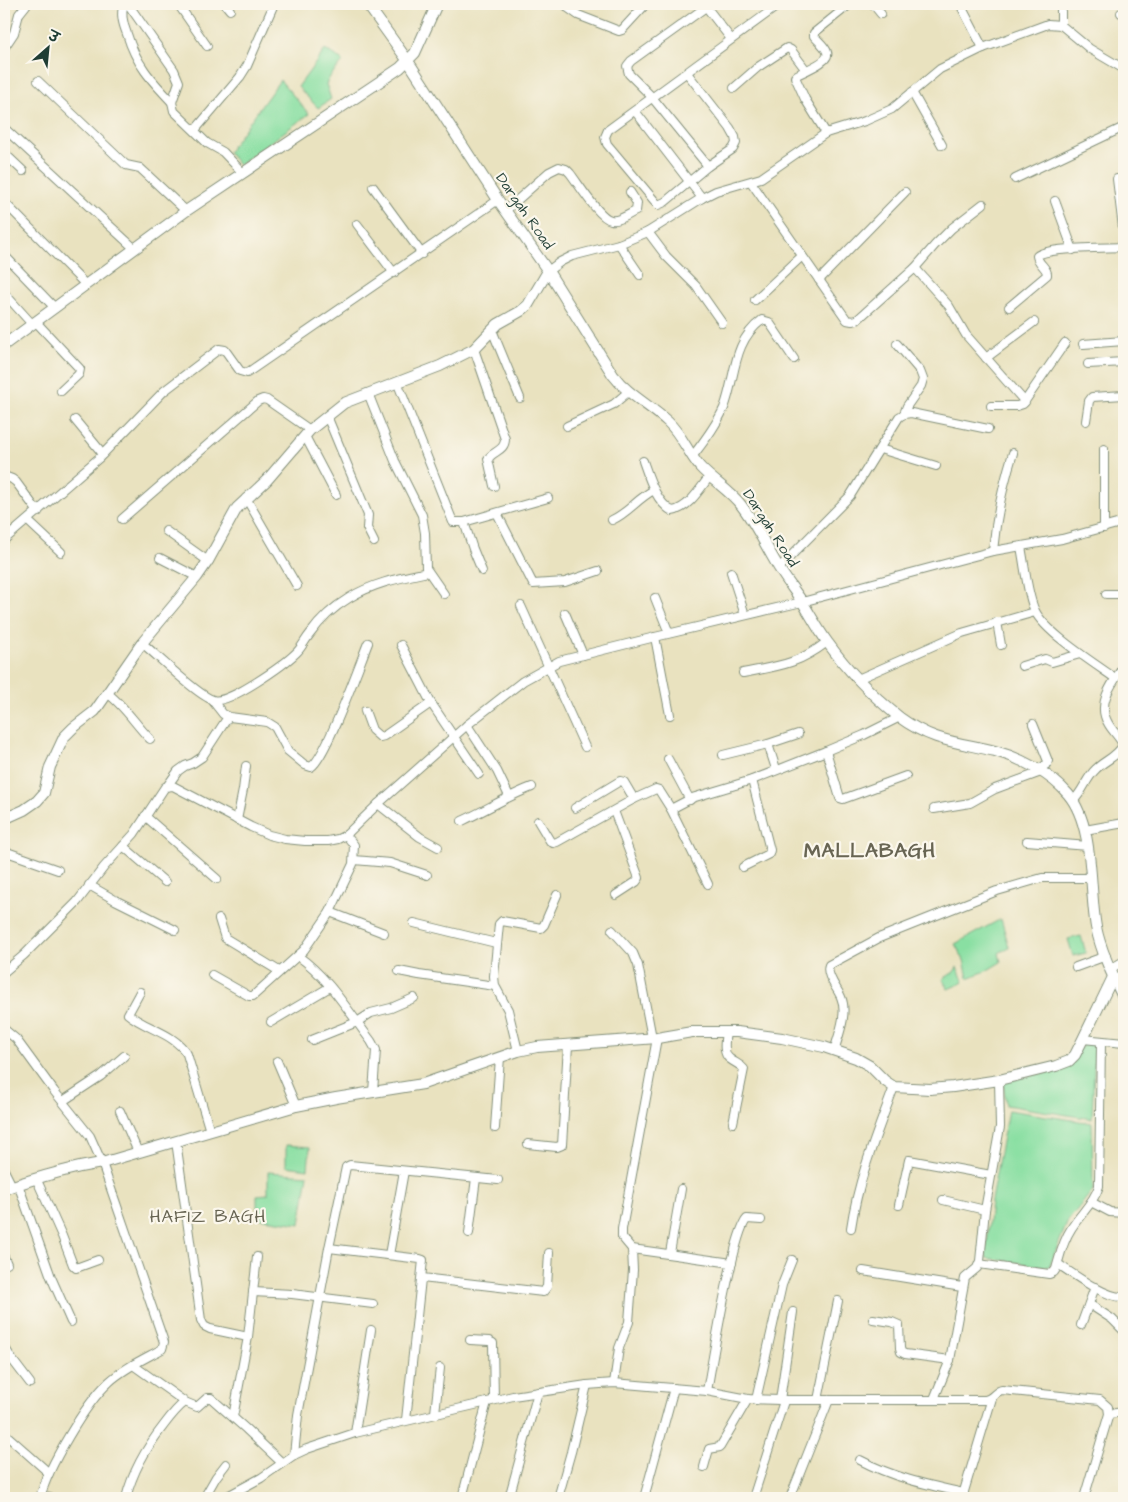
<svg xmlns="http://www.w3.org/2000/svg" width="1128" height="1502" font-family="'Architects Daughter','Playpen Sans Deva',sans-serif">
<rect width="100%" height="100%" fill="#fbf7ec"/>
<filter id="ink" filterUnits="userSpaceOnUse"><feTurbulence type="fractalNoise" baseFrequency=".02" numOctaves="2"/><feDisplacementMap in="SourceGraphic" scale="10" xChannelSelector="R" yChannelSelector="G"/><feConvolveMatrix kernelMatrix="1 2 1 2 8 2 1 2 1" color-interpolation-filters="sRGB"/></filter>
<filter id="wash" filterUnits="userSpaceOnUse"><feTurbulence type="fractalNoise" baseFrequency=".0096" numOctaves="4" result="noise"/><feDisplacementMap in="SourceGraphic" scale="20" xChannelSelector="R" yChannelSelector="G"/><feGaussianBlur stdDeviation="1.12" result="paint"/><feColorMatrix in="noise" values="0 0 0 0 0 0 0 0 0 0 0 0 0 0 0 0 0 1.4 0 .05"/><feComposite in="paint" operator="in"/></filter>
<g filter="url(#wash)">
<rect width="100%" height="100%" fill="#e9e2bf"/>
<g fill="#89dfa2" stroke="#548e6b">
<path d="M 325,50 L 335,55 L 343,62 L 331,75 L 326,84 L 331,99 L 318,108 L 298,87 Z"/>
<path d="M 280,80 L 309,114 L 239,165 L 228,152 Z"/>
<path d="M 1001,919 L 1009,947 L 999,953 L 1001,962 L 986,971 L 968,978 L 964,960 L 955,944 Z"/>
<path d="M 1081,936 L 1086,953 L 1073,956 L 1068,939 Z"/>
<path d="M 957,967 L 964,982 L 948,989 L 943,979 L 954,972 Z"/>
<path d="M 1085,1043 L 1095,1044 L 1092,1119 L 1006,1105 L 1003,1082 L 1060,1069 Z"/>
<path d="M 1008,1110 L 1092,1123 L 1093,1190 L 1068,1221 L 1049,1267 L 986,1258 L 991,1200 Z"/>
<path d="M 286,1145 L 310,1147 L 308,1169 L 286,1166 Z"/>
<path d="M 268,1172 L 308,1175 L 300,1224 L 257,1218 L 257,1195 L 268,1194 Z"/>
</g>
</g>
<g filter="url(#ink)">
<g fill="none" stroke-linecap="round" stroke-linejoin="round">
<defs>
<g id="minor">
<path d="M 124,4 C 120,14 123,24 127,34 C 136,64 151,80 172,102"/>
<path d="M 128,4 L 174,70 L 179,82 L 172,102 L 174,111 L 207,143 L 223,152 L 243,173"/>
<path d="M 178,4 L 207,46"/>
<path d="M 225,4 L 230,10"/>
<path d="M 568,4 L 568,8 L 578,15 L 619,31 L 622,30 L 644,6"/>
<path d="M 704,4 L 731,39"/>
<path d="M 873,4 L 881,14"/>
<path d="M 960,4 L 983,48"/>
<path d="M 1121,13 L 1124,12"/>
<path d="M 1061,25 L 1061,4"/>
<path d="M 4,48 L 14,33 L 19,14 L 27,4"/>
<path d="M 687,73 L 730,128 L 735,137 L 736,143 L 733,149 L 708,166 L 665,202 L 658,205 L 607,144 L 605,137 L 608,130 L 780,4"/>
<path d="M 38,81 L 126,165 L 140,168 L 186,211"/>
<path d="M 734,88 L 758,67 L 787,48 L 791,50 L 806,70"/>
<path d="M 912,92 L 942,145"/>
<path d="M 635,111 L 702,198"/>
<path d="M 4,128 L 135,249"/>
<path d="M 195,130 L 240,77 L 247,66 L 274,4"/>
<path d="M 826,133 L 805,99 L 795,77 L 797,75 C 804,71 831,61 827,52 C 825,46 818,41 814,36 L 814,33 L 850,4"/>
<path d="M 4,153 L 23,171"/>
<path d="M 708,166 L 651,96 L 629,74 L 627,66 L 631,61 L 710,4"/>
<path d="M 1015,179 L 1124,127"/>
<path d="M 1117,179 L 1124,236"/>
<path d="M 751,182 L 847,320 L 852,321 L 857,320 L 915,268 L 935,245 L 952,228 L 983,204"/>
<path d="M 373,187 L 422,254"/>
<path d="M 1055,201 L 1073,250"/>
<path d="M 4,202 L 86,285"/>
<path d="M 505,211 L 549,172 L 559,167 L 566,169 L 570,173 C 578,183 599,218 611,220 C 618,222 629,214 636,211 L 637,203 L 630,192"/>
<path d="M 357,224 L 394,273"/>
<path d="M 648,232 L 666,256 L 696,286 L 722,323"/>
<path d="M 619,244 L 640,275"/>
<path d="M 4,255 L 55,308"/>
<path d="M 915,268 L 949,306 L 966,335 L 1025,402"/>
<path d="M 548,271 L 560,262 L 572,256 L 619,244 L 648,232 L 702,198 L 716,191 L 761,178 L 826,133 L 865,121 L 892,109 L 940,69 L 983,48 L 1048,24 L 1061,25 L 1090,49 L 1124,69"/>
<path d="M 819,280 L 905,192"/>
<path d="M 4,293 L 32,324"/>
<path d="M 755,300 L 802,256"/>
<path d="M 1009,307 L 1047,275 C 1048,268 1038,264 1037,256 C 1047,247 1108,248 1124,247"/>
<path d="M 36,322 L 80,369 L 79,374 L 61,391"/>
<path d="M 492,330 L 520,398"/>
<path d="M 897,344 L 920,371 L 923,379 L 921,386 L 907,406 L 904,414"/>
<path d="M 1083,344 L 1124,341"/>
<path d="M 474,349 L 505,439 C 505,451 493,451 488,459 L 494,486"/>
<path d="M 986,358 L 1034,322"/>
<path d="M 1088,364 L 1124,362"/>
<path d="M 398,384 L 453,522 L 464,522 L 548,498"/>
<path d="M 368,393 L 395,461 L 422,515 L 425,533 L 426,568 L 444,594"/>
<path d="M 991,406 L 1017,406 L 1023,404 L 1065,343"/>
<path d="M 327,416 L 368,515 L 367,528 L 374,542"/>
<path d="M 75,420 L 103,454"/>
<path d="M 1086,421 L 1089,401 L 1092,397 L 1124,395"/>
<path d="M 567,426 L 614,404 L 628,392"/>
<path d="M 305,436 L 336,495"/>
<path d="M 880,449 L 936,466"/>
<path d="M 1104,449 L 1104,528"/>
<path d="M 692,457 C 704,441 716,426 724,408 C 736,377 732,342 762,320 L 769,322 L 794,359"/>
<path d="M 643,461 C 649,478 656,502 672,511 C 688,509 700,489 709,477"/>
<path d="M 4,476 L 12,479 L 16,482 L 38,512"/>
<path d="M 246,498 L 297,586"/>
<path d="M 497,513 L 533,584 L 565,582 L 598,571"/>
<path d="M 122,519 L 258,401 L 263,399 L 267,400 L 310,430"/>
<path d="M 612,520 C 628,513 638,498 654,490"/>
<path d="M 28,521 L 61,552"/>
<path d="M 464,522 L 473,549 L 482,571"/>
<path d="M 166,531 L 208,561"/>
<path d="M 4,540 L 99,458 L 164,391 L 219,349 L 225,350 L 240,371 L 247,373 L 498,200"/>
<path d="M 1021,547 C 1025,566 1027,594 1035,611 C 1045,632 1095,664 1115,678"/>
<path d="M 993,551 C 996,517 1003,485 1013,453"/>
<path d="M 160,558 L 197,577"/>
<path d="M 779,568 L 850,496 L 899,417 L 904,414 L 911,413 L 988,429"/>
<path d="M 731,572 L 745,615"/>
<path d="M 1106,594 L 1124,594"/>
<path d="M 655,598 L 669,633"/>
<path d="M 521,606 L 585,747"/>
<path d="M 565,613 L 583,655"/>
<path d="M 997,622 L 1001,645"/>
<path d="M 655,637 L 670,715"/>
<path d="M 142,643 C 157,655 197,695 213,700 C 228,705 285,664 297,652 C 302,647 305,640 310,634 C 320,620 334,607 349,598 C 373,583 400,578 428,572"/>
<path d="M 401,645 L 431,703 L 479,774"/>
<path d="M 1022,666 L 1045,659 L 1052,662 L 1080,654"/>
<path d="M 743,673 C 778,666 797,665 827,642"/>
<path d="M 858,679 L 962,633 L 1035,612"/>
<path d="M 107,693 C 124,705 135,724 150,739"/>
<path d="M 212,700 L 223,714 L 230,717 L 267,722 L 275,727 L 288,751 L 305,765 L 311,767 C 326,758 359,665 368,643"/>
<path d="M 365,711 L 372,730 L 380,737 L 384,736 L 431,703"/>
<path d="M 1033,724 L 1048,761 L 1047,764 L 1038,770"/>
<path d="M 467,725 L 497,771 L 509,796"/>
<path d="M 768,744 L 776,769"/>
<path d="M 826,751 L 840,798 L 843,799 L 906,776"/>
<path d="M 723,755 L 768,744 L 798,734"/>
<path d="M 668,759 L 690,800"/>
<path d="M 168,785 L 178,771 L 185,766 L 193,763 L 202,757 L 228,717"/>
<path d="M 1073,801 C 1083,792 1086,778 1096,769 C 1105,760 1117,757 1123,745 C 1120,737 1112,731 1108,723 C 1096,703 1113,682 1124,666"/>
<path d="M 378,804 L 420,837 L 438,847"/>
<path d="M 575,808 L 620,781 L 624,782 L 634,799"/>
<path d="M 671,809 L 692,798 L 752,780 L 826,751 L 864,735 L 900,717"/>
<path d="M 934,809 L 970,803 L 995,789 L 1041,772"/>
<path d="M 614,811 L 639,878 L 636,882 L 616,895"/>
<path d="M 145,816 L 217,879"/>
<path d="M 237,820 L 243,790 L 246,766"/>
<path d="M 462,821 C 486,810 508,796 532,787"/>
<path d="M 538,821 L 550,841 L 553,843 L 557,842 L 634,799 L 656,789 L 659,790 L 671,809 L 708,884"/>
<path d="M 1085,830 L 1124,823"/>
<path d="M 1027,841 L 1088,846"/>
<path d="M 123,846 L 165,882"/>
<path d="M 4,851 L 58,870"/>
<path d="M 354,860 L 390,863 L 427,875"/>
<path d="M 743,867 L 769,854 L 770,850 L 752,780"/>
<path d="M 89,885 L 115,900 L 175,930"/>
<path d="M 330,912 L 384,933"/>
<path d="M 219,919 L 225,938 L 279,971"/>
<path d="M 414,923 L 496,943"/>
<path d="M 612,930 L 633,953 L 638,965 L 652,1038"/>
<path d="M 298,956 C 328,977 349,1012 371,1041 L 376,1050 L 373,1092"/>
<path d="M 1076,967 L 1106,956"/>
<path d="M 1110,969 L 1124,961"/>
<path d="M 399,971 L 419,975 L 495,986"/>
<path d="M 4,972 L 24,955 L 77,902 L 104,867 L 134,834 L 165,787 L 173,786 L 251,827 L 269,835 L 285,839 L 305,841 L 328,841 L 338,839 L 346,835 L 378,804 L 467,725 L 505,695 L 523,681 L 559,661 L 655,637 L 802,602 L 993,551 L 1062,539 L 1124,522"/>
<path d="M 212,975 L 249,996 L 253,996 L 304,950 L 330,912 L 353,864 L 354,845 L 346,835"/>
<path d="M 140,992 L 128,1014 C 146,1029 174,1033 187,1054 L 210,1131"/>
<path d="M 271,1022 L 330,987"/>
<path d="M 4,1029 L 16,1039 L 54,1091 L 90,1136 L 102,1163 L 164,1342 L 162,1349 C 144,1359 124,1368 109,1382 C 85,1404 48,1467 40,1498"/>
<path d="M 726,1032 C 725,1040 722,1054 730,1059 C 735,1063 740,1064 744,1069 L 733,1123"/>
<path d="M 1083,1039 L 1124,1043"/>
<path d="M 312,1040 L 357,1022 L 371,1013 L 391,1008 L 414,998"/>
<path d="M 518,1051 L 508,1010 L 495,986 L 494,976 L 499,924 L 502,921 L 541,928 L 544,925 L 557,895"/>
<path d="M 834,1051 C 839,1034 848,1013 841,997 C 837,988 825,974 829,965 L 879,938 L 997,891 L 1042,878 L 1092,878"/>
<path d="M 277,1061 L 296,1106"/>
<path d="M 63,1101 L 101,1076 L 124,1056"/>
<path d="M 120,1111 L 138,1152"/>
<path d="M 495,1128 L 500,1057"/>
<path d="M 176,1141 L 201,1320 L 204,1326 L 210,1329 L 248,1337"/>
<path d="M 528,1144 L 557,1147 L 562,1145 L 568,1045"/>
<path d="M 4,1170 L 12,1186"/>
<path d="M 36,1178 L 62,1236 L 73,1265 L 76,1268 L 98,1260"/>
<path d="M 18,1184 L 51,1277 L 71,1322"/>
<path d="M 943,1200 L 985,1210"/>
<path d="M 1091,1202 L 1110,1212 L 1124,1213"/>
<path d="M 899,1205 L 909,1160 L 991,1175"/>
<path d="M 851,1228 C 858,1179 877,1133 894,1087"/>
<path d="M 469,1233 L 476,1178"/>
<path d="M 329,1248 L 420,1259 L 423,1260 L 406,1420"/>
<path d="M 632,1249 L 732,1263"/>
<path d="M 670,1253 L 681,1189"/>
<path d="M 389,1255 L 404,1171"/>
<path d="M 4,1257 L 7,1264"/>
<path d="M 979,1264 L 1049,1274 L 1054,1272 L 1056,1269 C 1060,1255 1063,1241 1071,1229 C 1080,1214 1094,1203 1099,1186 L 1101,1042"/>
<path d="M 1058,1264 C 1073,1274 1107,1299 1124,1297"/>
<path d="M 863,1271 L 962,1287"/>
<path d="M 422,1278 L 543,1292 L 547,1287 L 549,1253"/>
<path d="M 253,1292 L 292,1294 L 373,1304"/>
<path d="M 1089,1304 L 1112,1319 L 1124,1331"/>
<path d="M 873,1319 L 892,1322 L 899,1325 L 900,1348 L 901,1352 L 905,1354 L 950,1360"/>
<path d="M 1081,1325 L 1095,1287"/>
<path d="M 470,1340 L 489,1341 L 493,1343 L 494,1400"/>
<path d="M 4,1346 L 11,1358 L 30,1383"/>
<path d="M 133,1365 L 185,1402"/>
<path d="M 614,1383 L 619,1348 L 629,1322 L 633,1270 L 632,1249 L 622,1237 L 622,1229 L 657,1038"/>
<path d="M 707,1391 C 712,1364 733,1232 747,1219 L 761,1220"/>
<path d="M 934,1399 L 950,1360 L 965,1278 L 977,1268 L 980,1261 L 985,1210 L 1000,1127 L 999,1080"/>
<path d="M 756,1400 L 782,1285 L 792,1260"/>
<path d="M 780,1400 L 793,1312"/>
<path d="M 818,1400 L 838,1301"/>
<path d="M 435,1413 L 440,1368"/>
<path d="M 1109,1414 L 1124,1412"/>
<path d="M 233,1417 L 248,1337 L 257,1257"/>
<path d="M 4,1433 L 49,1473"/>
<path d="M 355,1433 L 371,1330"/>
<path d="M 294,1455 L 298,1415 L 329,1248 L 346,1167 L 350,1165 L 498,1180"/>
<path d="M 860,1460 C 894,1478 928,1485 964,1493"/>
<path d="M 704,1467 L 709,1449 L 720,1447 L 748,1399"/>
<path d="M 40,1496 L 50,1498"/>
<path d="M 126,1498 C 133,1470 146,1448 164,1425 C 170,1417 177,1408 185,1402 L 197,1407 L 207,1398 L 211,1398 L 246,1429 L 281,1462"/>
<path d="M 204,1498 L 216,1477 L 226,1464"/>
<path d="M 224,1498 L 261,1478 L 294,1455 L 307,1449 L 355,1433 L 513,1396 L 587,1385 L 614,1383 L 707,1391 L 748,1399 L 780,1400 L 985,1400 C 993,1399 995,1391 1002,1390 L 1100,1400 L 1108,1407 L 1109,1414 L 1084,1498"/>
<path d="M 462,1498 L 487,1402"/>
<path d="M 509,1498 L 538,1392"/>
<path d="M 558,1498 L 571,1452 L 587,1385"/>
<path d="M 644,1498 L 674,1388"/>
<path d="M 753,1498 L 784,1401"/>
<path d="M 790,1498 L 829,1400"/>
<path d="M 962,1498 L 992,1398"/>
<path d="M 1010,1498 L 1011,1496"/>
</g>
<g id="tertiary">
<path d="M 367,4 L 408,61 L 498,200 L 548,271 L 613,375 C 628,395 650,405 668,422 C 682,435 688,453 700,467 C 713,481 729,490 741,505 C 756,524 766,547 779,568 C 786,580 795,591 803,603 C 811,616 819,631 828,643 C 848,671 873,696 899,717 C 933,742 958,742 995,751 C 1021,758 1051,774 1068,794 C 1095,826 1089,889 1096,927 C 1101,952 1113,977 1124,999"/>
<path d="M 4,345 L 186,211 L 400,68 L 415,53 L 437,4"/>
<path d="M 4,819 L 24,810 L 37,801 L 44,793 L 50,767 L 64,737 L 73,728 L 95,711 L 142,643 L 197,577 L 208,561 L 237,508 L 267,480 L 310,430 L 344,403 L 440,366 L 474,349 L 498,324 L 521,311 L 528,305 L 548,271"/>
<path d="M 4,1189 C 36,1178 68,1168 102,1163 L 296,1106 L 336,1098 L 423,1084 L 518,1051 L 537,1047 L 657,1038 L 692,1032 L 737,1032 L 782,1038 L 824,1047 L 856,1058 L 870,1066 L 885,1081 L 894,1087 L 930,1089 L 953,1087 L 999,1080 L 1056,1066 L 1069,1061 L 1075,1055 L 1083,1039 L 1113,977"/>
</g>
</defs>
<use href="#minor" stroke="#84907a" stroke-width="10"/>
<use href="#tertiary" stroke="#84907a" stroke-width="12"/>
<use href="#minor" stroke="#fff" stroke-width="8"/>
<use href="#tertiary" stroke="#fff" stroke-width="10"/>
</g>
</g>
<g text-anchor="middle" stroke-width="4.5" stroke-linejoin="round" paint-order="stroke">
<g font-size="15" fill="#1f3d34" stroke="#fbf7ec">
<text transform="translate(525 211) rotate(55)" y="5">Dargah Road</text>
<text transform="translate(771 528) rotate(57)" y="5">Dargah Road</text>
</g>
<g font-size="18" letter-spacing="1" fill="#686553" stroke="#fbf7ec">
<text x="208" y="1222">HAFIZ BAGH</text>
</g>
<g font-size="20" font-weight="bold" letter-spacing="1" fill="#686553" stroke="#fbf7ec">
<text x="870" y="857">MALLABAGH</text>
</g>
</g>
<rect width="1128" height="1502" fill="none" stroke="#fbf7ec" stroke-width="20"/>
<g transform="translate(48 48) rotate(27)" stroke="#fbf7ec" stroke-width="4" paint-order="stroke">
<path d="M0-4L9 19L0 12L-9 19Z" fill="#1f3d34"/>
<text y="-8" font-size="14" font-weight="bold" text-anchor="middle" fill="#1f3d34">उ</text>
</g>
</svg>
